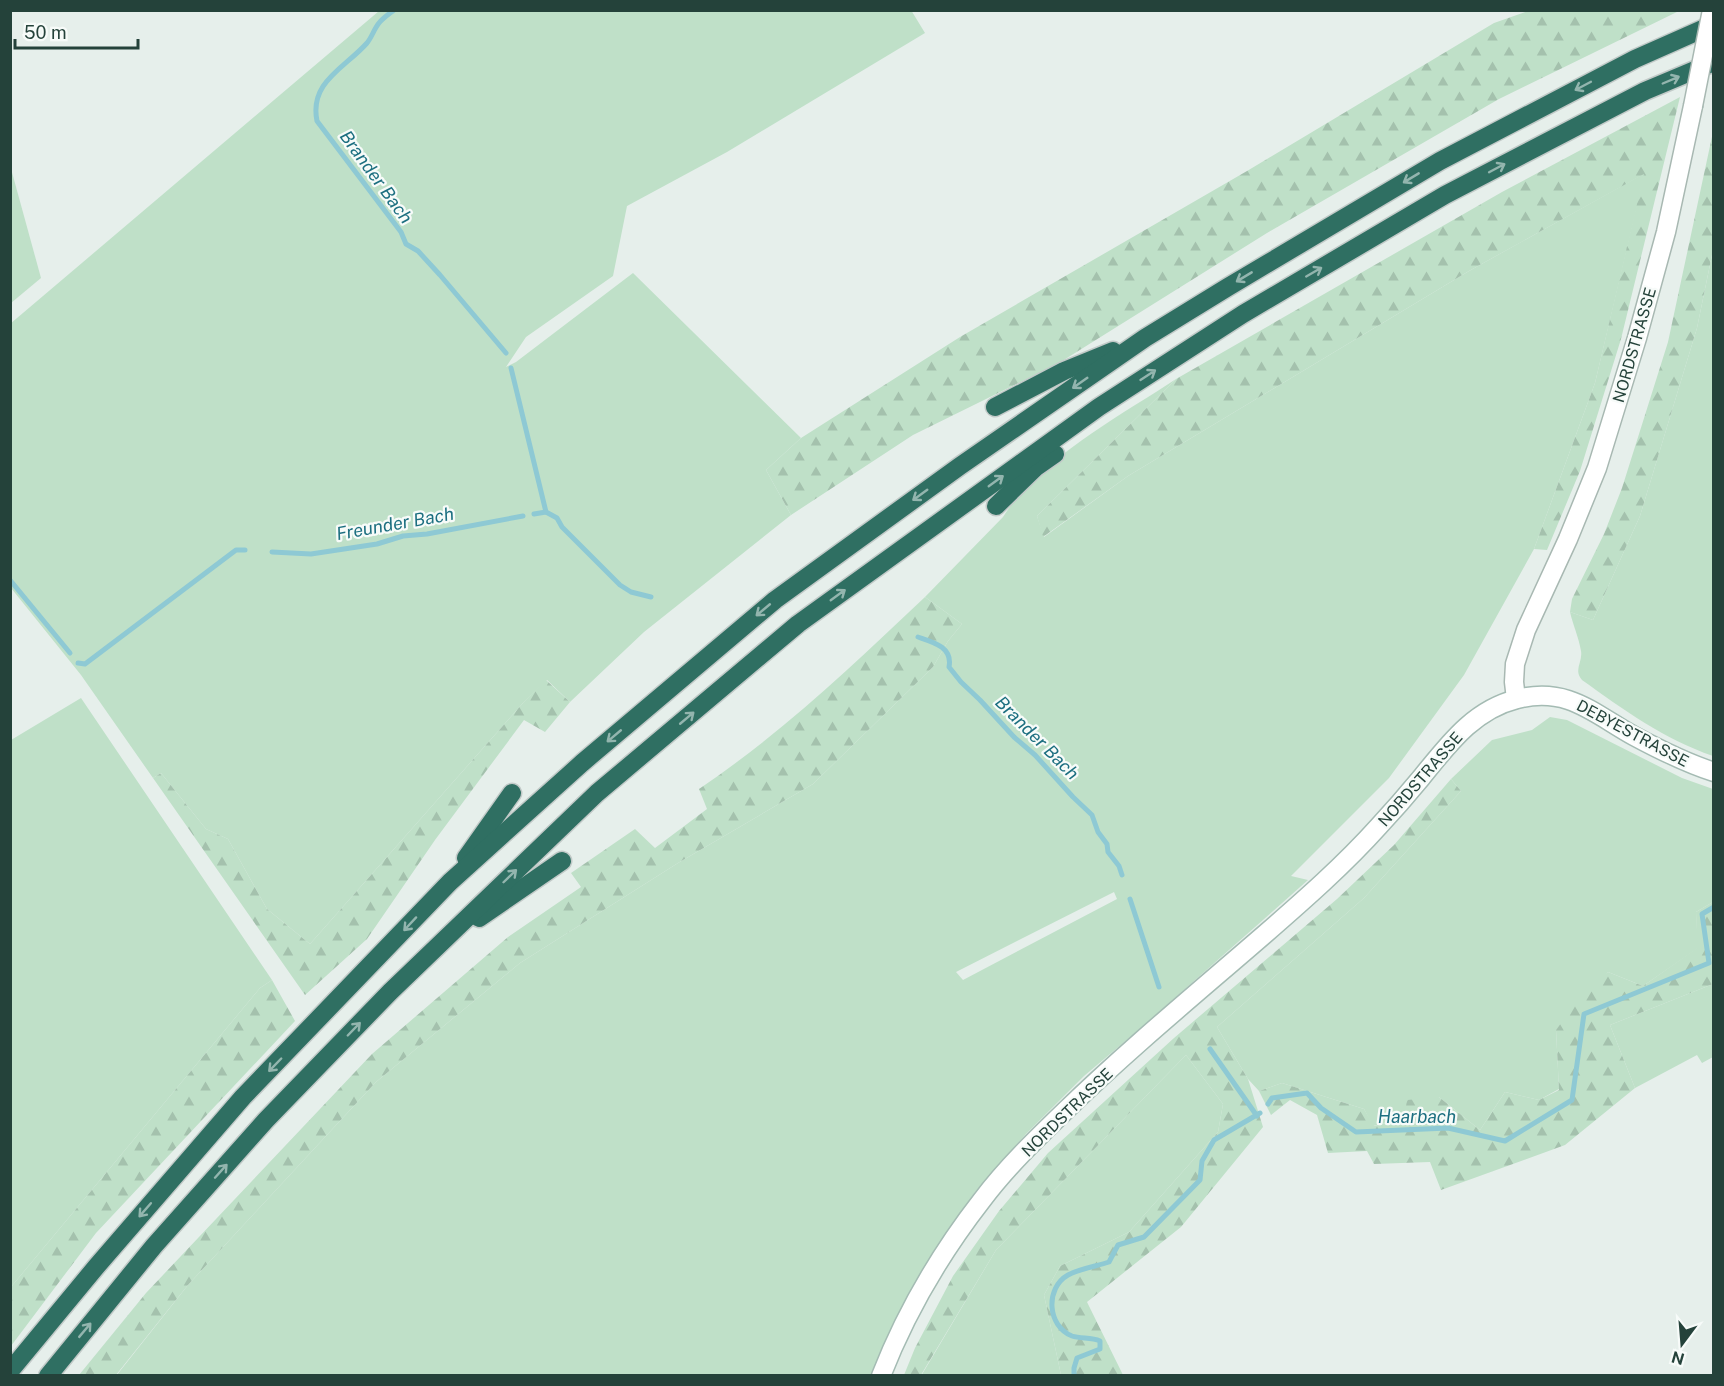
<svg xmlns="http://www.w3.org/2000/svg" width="1724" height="1386" font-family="'Public Sans',sans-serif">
<defs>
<pattern id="forest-firs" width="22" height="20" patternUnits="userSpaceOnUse" patternTransform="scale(1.5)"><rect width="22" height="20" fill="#bfe0c8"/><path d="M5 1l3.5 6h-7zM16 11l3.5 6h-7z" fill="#a4c1ad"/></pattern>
</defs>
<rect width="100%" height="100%" fill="#e6efeb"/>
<g fill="#bfe0c8" fill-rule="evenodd">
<path d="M 911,10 L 925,33 L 727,152 L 627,206 L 613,276 L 526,337 L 506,367 L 516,362 L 633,273 L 801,438 L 766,470 L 791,515 L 644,632 L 570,702 L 547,680 L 523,703 L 310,944 L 267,909 L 228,839 L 206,829 L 161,773 L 153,778 L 81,675 L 11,588 L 10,324 L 379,11 Z"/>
<path d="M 10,165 L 41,278 L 11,303 L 10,303 Z"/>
<path d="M 1645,173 L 1595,383 L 1534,549 L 1464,675 L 1389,778 L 1291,876 L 1308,880 L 1142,1027 L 1084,1076 L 1026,1134 L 975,1192 L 926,1264 L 887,1338 L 872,1375 L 116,1376 L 188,1285 L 376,1082 L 520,963 L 678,863 L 813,784 L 933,667 L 948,641 L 962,624 L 925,597 L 1003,517 C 1039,459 1120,416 1176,379 L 1037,516 L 1044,537 L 1128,476 L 1469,271 ZM 1114,892 L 1117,899 L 963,980 L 956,972 Z"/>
<path d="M 1713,250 L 1713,756 C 1664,739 1624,710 1582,680 C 1573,670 1583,662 1581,651 C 1579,638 1573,625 1570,612 L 1593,620 L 1640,516 L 1697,328 Z"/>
<path d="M 81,698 L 272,980 L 260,988 L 11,1287 L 11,740 Z"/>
<path d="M 1550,717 L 1567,720 L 1682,778 L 1713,789 L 1713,902 L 1696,912 L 1698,948 L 1643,986 L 1608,972 L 1556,1030 L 1559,1089 L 1539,1100 L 1505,1092 L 1480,1130 L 1439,1097 L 1404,1119 L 1373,1126 L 1364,1109 L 1282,1083 L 1259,1091 L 1248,1079 L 1217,1027 L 1364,898 L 1461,791 L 1451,779 L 1492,740 L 1532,730 Z"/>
<path d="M 1713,984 L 1713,1057 L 1702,1063 L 1697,1055 L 1635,1088 L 1610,1025 Z"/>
<path d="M 1186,1055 L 1223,1104 L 1218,1132 L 1129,1232 L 1060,1266 L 1044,1295 L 1061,1375 L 921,1376 L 996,1250 Z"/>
</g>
<g fill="url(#forest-firs)">
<path d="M 1528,11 L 1679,11 L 1499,99 L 1267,233 L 1059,363 L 913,435 L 791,515 L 766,470 L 801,438 L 960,337 L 1247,171 L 1494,23 Z"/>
<path d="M 1680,97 L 1621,339 L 1580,471 L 1547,550 L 1534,549 L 1595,383 L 1644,174 L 1469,271 L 1128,476 L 1043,537 L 1037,516 L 1176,379 L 1502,192 Z"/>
<path d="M 1713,132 L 1713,250 L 1697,328 L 1640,516 L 1593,620 L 1570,612 L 1572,599 L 1604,534 L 1622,488 L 1668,342 Z"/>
<path d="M 925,597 L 962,624 L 948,641 L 933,667 L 813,784 L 678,863 L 520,963 L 376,1082 L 188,1285 L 116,1375 L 79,1375 L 146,1293 L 372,1054 L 508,937 L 581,887 L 571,873 L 635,829 L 655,848 L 707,809 L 699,789 C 782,733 853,665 925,597 Z"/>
<path d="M 546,680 L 570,702 L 545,732 L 524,720 L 435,840 L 367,939 L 305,995 L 153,778 L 161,773 L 206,829 L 228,839 L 267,909 L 310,944 L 523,703 Z"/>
<path d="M 1451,779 L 1461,791 L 1364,898 L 1217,1027 L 1248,1079 L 1263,1127 L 1181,1227 L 1087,1302 L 1123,1375 L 1061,1375 L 1044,1295 L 1060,1266 L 1129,1232 L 1218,1132 L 1223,1104 L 1186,1055 L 996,1250 L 921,1375 L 904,1375 L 915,1348 L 953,1276 L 999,1211 L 1048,1153 L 1174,1038 L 1337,899 L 1394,845 Z"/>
<path d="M 1713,902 L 1713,984 L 1610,1025 L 1635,1088 L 1565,1145 L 1441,1190 L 1430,1162 L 1374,1164 L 1367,1151 L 1328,1153 L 1317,1115 L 1290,1100 L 1271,1115 L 1259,1091 L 1282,1083 L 1364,1109 L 1374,1126 L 1404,1119 L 1407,1100 L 1439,1097 L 1480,1130 L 1505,1092 L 1539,1100 L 1559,1090 L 1556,1030 L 1588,987 L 1608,972 L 1643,986 L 1697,948 L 1696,912 Z"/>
<path d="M 272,980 L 295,1021 L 96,1233 L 11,1346 L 11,1287 L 260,988 Z"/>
</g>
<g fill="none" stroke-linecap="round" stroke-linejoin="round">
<g stroke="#8ec9d4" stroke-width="5">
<path d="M 394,10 C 389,14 383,18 379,23 C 374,29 372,37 367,43 C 345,68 309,82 317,121 L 401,232 L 406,244 L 418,251 L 440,275 L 506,353"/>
<path d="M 511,368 L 546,512 L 557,518 L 562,527 L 620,585 L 631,592 L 651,597"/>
<path d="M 534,514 L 546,512"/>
<path d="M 272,552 L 311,554 L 377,544 L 403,536 L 427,534 L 523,516"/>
<path d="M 10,580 L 70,653"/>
<path d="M 918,637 C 933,642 953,647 949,667 L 961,682 L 980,700 L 1014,737 L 1035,755 L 1073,797 L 1092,815 L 1098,832 L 1107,844 L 1108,852 L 1119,866 L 1122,875"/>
<path d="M 78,663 L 85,664 L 236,550 L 245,550"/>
<path d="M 1130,899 L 1159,987"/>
<path d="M 1210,1049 L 1257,1116"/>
<path d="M 1268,1104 L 1272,1098 L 1307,1093 L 1321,1108 L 1356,1132 L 1448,1128 L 1505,1141 L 1572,1100 L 1584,1014 L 1709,963 L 1702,914 L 1714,907"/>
<path d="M 1074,1376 L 1074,1368 L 1077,1358 L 1100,1349 L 1100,1341 C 1091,1337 1081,1339 1072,1336 C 1047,1326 1045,1288 1068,1275 C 1079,1269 1097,1266 1109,1262 L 1118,1245 L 1144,1237 L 1200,1180 L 1202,1161 L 1214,1140 L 1260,1113"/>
</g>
<defs>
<path id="tertiary" d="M 1516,699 L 1514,682 L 1515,664 L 1526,630 L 1568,539 L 1597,468 L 1637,338 L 1666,232 L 1693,106"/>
<path id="secondary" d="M 881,1376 C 906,1312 940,1254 982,1200 C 1006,1168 1036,1139 1065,1111 C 1129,1049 1198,992 1265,934 C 1304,900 1344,865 1379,826 C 1393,811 1407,795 1421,778 C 1448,745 1473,710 1517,699 C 1568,686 1594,714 1634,736 C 1660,750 1686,763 1714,772"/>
<g id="motorway">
<path d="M 995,407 L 1064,371 L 1113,351"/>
<path d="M 996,506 L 1035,468 L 1055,454"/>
<path d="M 466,858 L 512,793"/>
<path d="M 479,918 L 562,861"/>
<path d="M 10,1371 L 96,1267 L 243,1097 L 450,882 L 582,763 L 775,600 L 960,466 L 1145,338 L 1228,287 L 1440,161 L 1635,59 L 1714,24"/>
<path d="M 48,1376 L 154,1246 L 266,1120 L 390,992 L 597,793 L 798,624 L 1099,407 L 1243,314 L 1445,195 L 1645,91 L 1714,62"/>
</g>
</defs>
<use href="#tertiary" stroke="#a8b8b2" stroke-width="21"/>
<use href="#secondary" stroke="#a4bbb3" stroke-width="21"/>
<use href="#motorway" stroke="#c2cac8" stroke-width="21"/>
<use href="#tertiary" stroke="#fff" stroke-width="18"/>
<use href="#secondary" stroke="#fff" stroke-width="18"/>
<use href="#motorway" stroke="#2f6f62" stroke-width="18"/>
<defs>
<path id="tertiary-bridge" d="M 1693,106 L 1712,10"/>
</defs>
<use href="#tertiary-bridge" stroke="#a8b8b2" stroke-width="21" stroke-linecap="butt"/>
<use href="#tertiary-bridge" stroke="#fff" stroke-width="18"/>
</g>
<defs><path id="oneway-shaft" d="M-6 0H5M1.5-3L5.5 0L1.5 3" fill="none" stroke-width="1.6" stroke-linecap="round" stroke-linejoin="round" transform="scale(1.5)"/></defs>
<g stroke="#93b5ae">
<use href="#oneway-shaft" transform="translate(1671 80) rotate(-23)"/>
<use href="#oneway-shaft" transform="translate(1583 86) rotate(152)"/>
<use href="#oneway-shaft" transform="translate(1497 168) rotate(-28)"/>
<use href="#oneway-shaft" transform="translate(1411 178) rotate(149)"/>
<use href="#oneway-shaft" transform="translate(1314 272) rotate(-30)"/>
<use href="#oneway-shaft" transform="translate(1244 277) rotate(149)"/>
<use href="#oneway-shaft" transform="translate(1148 375) rotate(-33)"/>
<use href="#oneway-shaft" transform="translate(1080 383) rotate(145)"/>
<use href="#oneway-shaft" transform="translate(996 481) rotate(-36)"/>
<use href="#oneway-shaft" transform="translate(920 495) rotate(144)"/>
<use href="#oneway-shaft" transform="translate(838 595) rotate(-36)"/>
<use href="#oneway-shaft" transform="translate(763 610) rotate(140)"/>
<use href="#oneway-shaft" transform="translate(687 718) rotate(-40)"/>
<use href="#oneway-shaft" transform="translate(614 736) rotate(140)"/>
<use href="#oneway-shaft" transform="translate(510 876) rotate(-44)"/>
<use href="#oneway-shaft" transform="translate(410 924) rotate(133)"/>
<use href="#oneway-shaft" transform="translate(354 1029) rotate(-46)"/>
<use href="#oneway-shaft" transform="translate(275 1065) rotate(134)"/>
<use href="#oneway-shaft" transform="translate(221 1171) rotate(-48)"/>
<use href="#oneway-shaft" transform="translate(145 1210) rotate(131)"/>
<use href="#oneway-shaft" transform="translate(85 1330) rotate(-50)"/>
</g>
<g text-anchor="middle" stroke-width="4.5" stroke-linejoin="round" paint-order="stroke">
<g font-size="16" fill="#24423a" stroke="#f7fbf9">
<text transform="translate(1634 345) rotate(-74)" y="6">NORDSTRASSE</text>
<text transform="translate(1633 733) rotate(28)" y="6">DEBYESTRASSE</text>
<text transform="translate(1420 779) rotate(-49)" y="6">NORDSTRASSE</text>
<text transform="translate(1067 1112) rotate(-44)" y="6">NORDSTRASSE</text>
</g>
<g font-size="18" font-style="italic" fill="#1c6f80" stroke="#f7fbf9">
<text transform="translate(376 177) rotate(54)" y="6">Brander Bach</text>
<text transform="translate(395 524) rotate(-10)" y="6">Freunder Bach</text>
<text transform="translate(1037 738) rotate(45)" y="6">Brander Bach</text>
<text x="1417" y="1123">Haarbach</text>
</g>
</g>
<rect width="1724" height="1386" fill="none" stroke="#24423a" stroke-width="24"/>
<g transform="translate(1682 1344) rotate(196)" stroke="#f7fbf9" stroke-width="4.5" paint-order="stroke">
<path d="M0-4.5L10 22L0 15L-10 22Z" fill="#24423a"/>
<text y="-9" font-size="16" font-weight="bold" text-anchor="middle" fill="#24423a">N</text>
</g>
<path d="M15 39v9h123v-9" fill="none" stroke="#24423a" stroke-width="3"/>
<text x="24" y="39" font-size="18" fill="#24423a" stroke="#f7fbf9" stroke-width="4.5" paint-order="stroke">50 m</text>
</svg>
